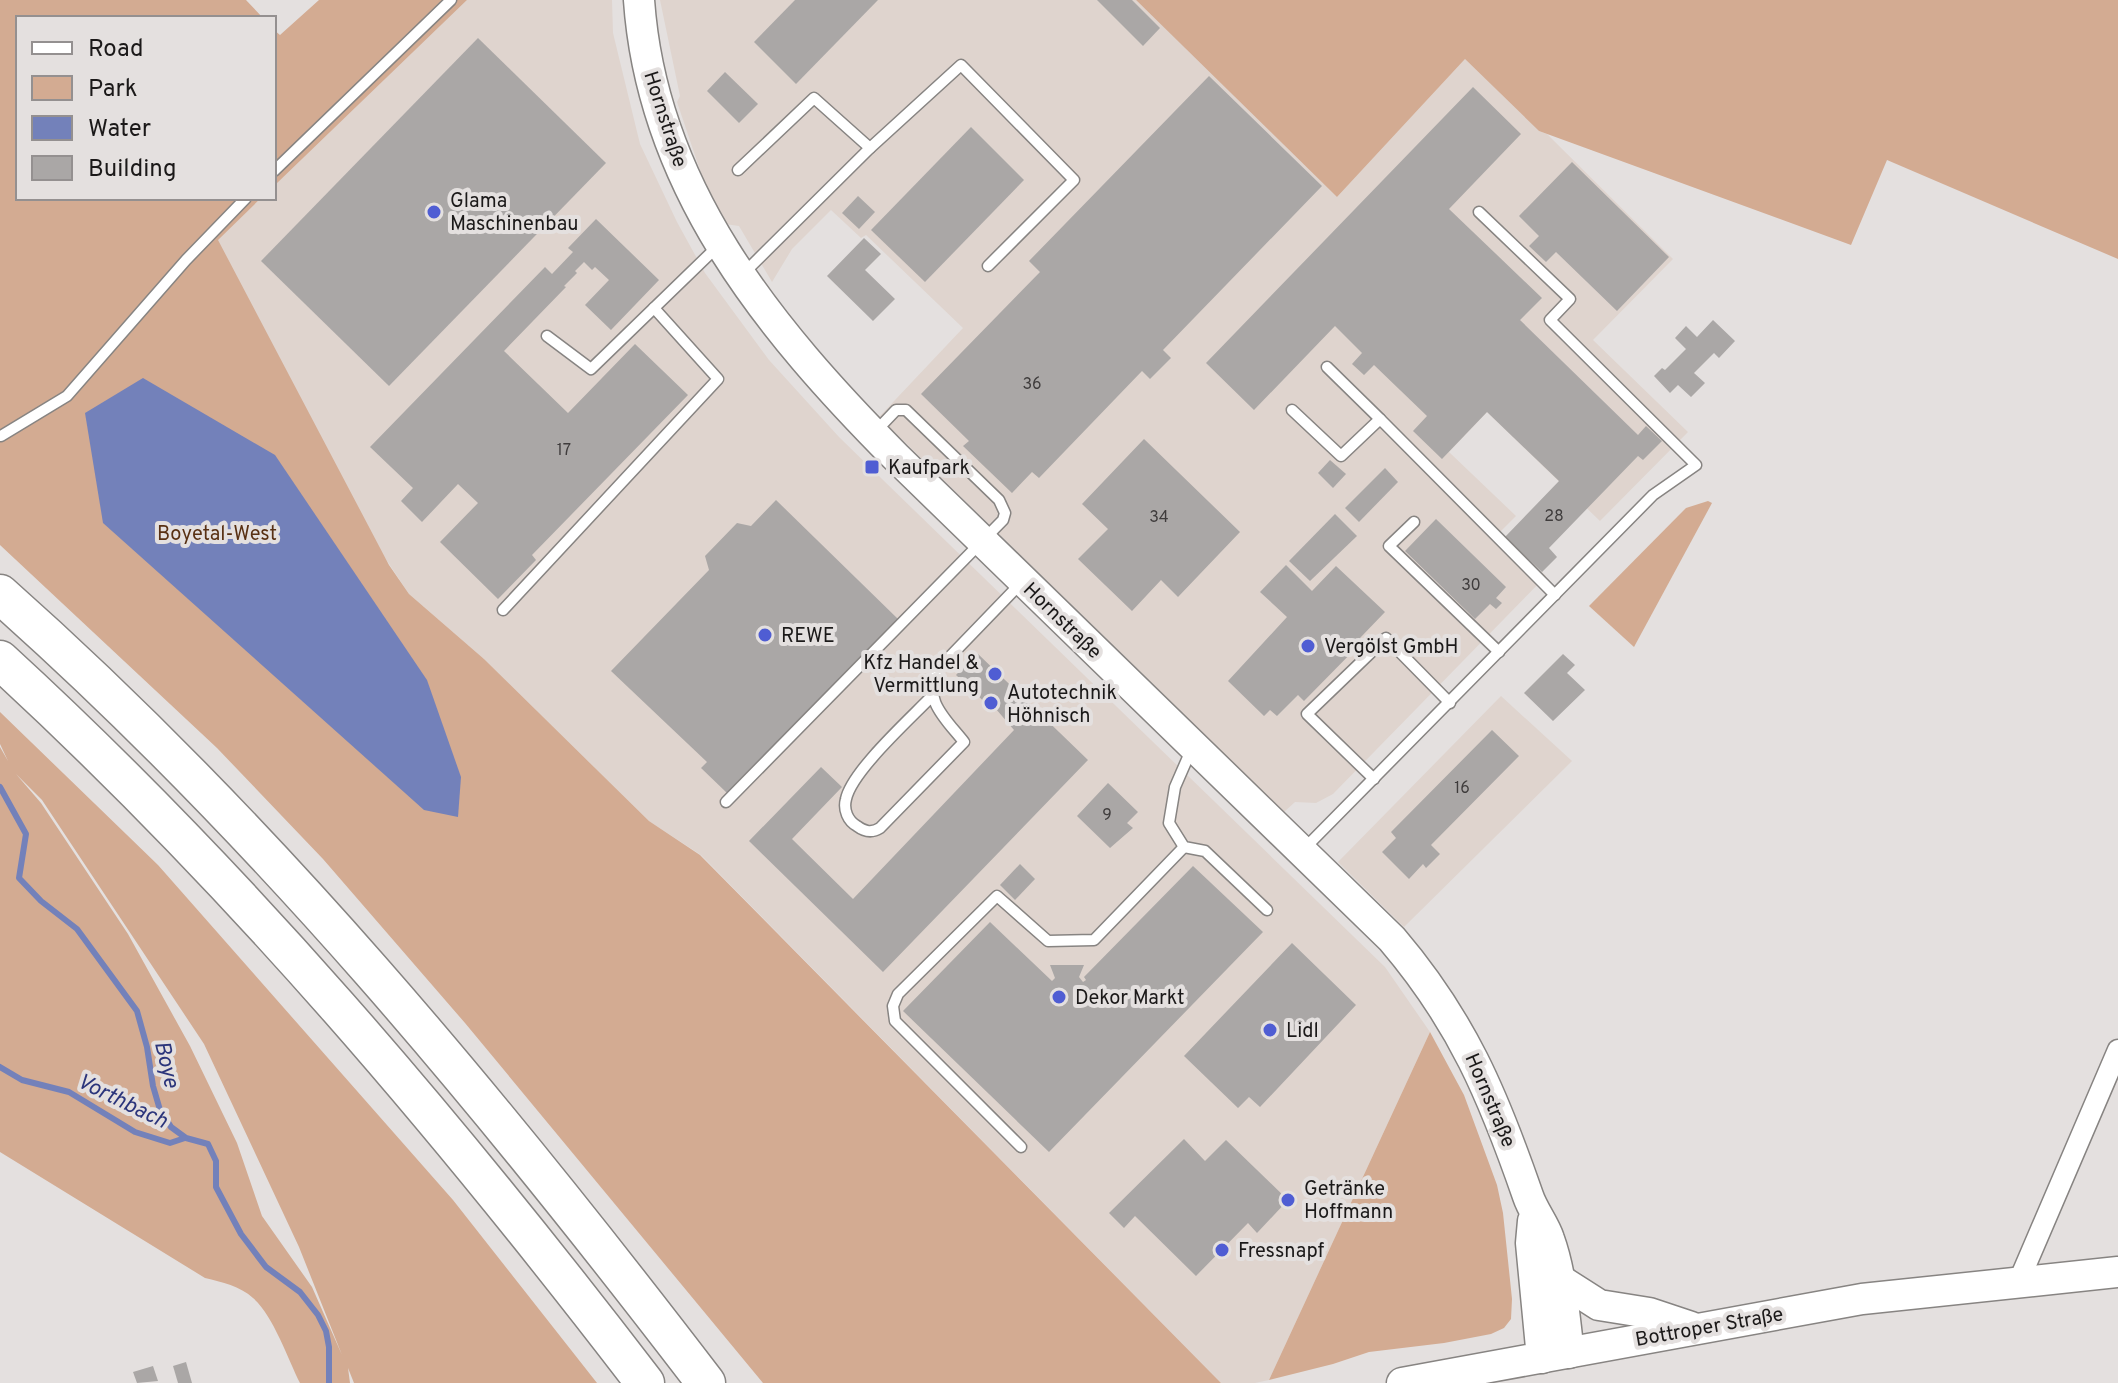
<svg xmlns="http://www.w3.org/2000/svg" width="2118" height="1383" font-family="Overpass,sans-serif">
<rect width="100%" height="100%" fill="#e4e0df"/>
<g fill="#dfd4ce">
<path d="M 467,0 L 612,0 L 613,33 L 640,144 L 677,222 L 705,273 L 769,360 L 839,437 L 882,479 L 1385,967 L 1430,1032 L 1269,1380 L 1255,1383 L 1221,1383 L 701,855 L 649,821 L 484,659 L 409,594 L 191,265 L 261,198 L 274,198 L 274,186 Z"/>
<path d="M 660,0 L 1136,0 L 1337,197 L 1465,59 L 1539,131 L 1547,134 L 1673,259 L 1593,340 L 1688,432 L 1600,521 L 1487,412 L 1449,452 L 1516,516 L 1500,532 L 1546,576 L 1333,794 L 1316,803 L 1295,802 L 1284,812 L 879,417 L 963,328 L 866,235 L 861,238 L 831,210 L 792,249 L 772,282 L 739,226 L 725,224 L 703,179 L 677,102 L 680,96 Z"/>
<path d="M 1501,696 L 1572,761 L 1404,927 L 1338,862 Z"/>
</g>
<g fill="#d3ab92" fill-rule="evenodd">
<path d="M 0,0 L 246,0 L 263,18 L 18,18 L 18,198 L 261,198 L 218,240 L 389,565 L 409,594 L 484,659 L 649,821 L 700,855 L 1221,1383 L 763,1383 L 465,1023 L 323,859 L 217,748 L 0,545 Z"/>
<path d="M 319,0 L 467,0 L 274,186 L 274,30 L 280,35 Z"/>
<path d="M 1136,0 L 2118,0 L 2118,259 L 1887,160 L 1851,245 L 1539,131 L 1465,59 L 1337,197 Z"/>
<path d="M 1708,501 L 1712,503 L 1634,647 L 1589,606 L 1686,508 Z"/>
<path d="M 0,712 L 158,865 L 453,1200 L 597,1383 L 354,1383 L 348,1368 L 350,1383 L 300,1383 C 288,1359 273,1315 253,1298 C 240,1286 222,1282 205,1278 L 0,1152 L 0,747 L 8,761 L 0,744 ZM 16,774 L 42,800 L 204,1044 L 299,1247 L 342,1355 L 312,1287 L 262,1216 L 237,1143 L 190,1046 L 128,934 L 41,803 Z"/>
<path d="M 1430,1032 L 1464,1095 L 1497,1185 L 1503,1213 L 1512,1299 L 1511,1319 L 1504,1328 L 1491,1334 L 1444,1343 L 1369,1352 L 1333,1364 L 1269,1380 Z"/>
</g>
<path fill="#7381ba" d="M 143,378 L 275,455 L 427,680 L 461,777 L 458,817 L 424,810 L 103,523 L 85,413 Z"/>
<g fill="none" stroke-linecap="round" stroke-linejoin="round">
<g stroke="#7381ba" stroke-width="6">
<path d="M 0,787 L 26,834 L 19,878 L 41,901 L 77,929 L 137,1011 L 147,1047 L 153,1086 L 160,1110 L 171,1127 L 186,1138 L 208,1144 L 216,1161 L 216,1187 L 241,1234 L 266,1267 L 300,1292 L 318,1315 L 326,1331 L 329,1347 L 329,1383"/>
<path d="M 0,1067 L 22,1080 L 69,1092 L 135,1132 L 170,1143 L 185,1138"/>
</g>
</g>
<g fill="#aaa7a6">
<path d="M 795,0 L 878,0 L 796,84 L 754,42 Z"/>
<path d="M 1097,0 L 1132,0 L 1160,28 L 1143,46 Z"/>
<path d="M 478,38 L 606,163 L 389,386 L 261,261 Z"/>
<path d="M 725,72 L 758,104 L 739,123 L 707,91 Z"/>
<path d="M 1209,76 L 1322,186 L 1163,350 L 1171,358 L 1150,379 L 1142,371 L 1039,478 L 1032,472 L 1012,493 L 963,446 L 969,441 L 921,394 L 1040,272 L 1029,261 Z"/>
<path d="M 1473,87 L 1521,134 L 1449,209 L 1542,298 L 1520,320 L 1638,435 L 1646,426 L 1662,441 L 1643,460 L 1638,456 L 1549,548 L 1557,557 L 1542,572 L 1505,537 L 1559,481 L 1487,412 L 1442,459 L 1413,431 L 1427,416 L 1374,365 L 1364,375 L 1352,364 L 1362,353 L 1335,326 L 1254,410 L 1206,363 Z"/>
<path d="M 971,127 L 1024,180 L 925,282 L 871,230 Z"/>
<path d="M 1572,162 L 1669,257 L 1617,311 L 1556,252 L 1546,262 L 1529,246 L 1539,236 L 1519,216 Z"/>
<path d="M 858,196 L 875,212 L 859,229 L 842,213 Z"/>
<path d="M 596,219 L 659,280 L 611,330 L 585,305 L 609,280 L 595,267 L 592,270 L 584,262 L 575,271 L 577,273 L 564,286 L 566,287 L 504,351 L 568,413 L 635,344 L 688,395 L 532,555 L 536,560 L 498,599 L 440,542 L 478,503 L 458,484 L 422,522 L 401,501 L 413,488 L 370,447 L 545,267 L 552,274 L 573,252 L 568,248 Z"/>
<path d="M 864,238 L 881,254 L 865,270 L 895,299 L 873,321 L 827,276 Z"/>
<path d="M 1713,320 L 1735,341 L 1719,358 L 1714,353 L 1694,373 L 1705,383 L 1691,397 L 1678,385 L 1670,393 L 1654,376 L 1662,368 L 1665,370 L 1686,349 L 1675,338 L 1686,326 L 1697,337 Z"/>
<path d="M 1144,439 L 1240,532 L 1178,597 L 1161,580 L 1132,611 L 1078,559 L 1108,529 L 1082,504 Z"/>
<path d="M 1330,460 L 1346,474 L 1333,488 L 1318,473 Z"/>
<path d="M 1385,468 L 1398,482 L 1359,522 L 1345,508 Z"/>
<path d="M 776,500 L 898,619 L 727,793 L 701,768 L 707,762 L 611,671 L 709,570 L 705,556 L 737,523 L 751,526 Z"/>
<path d="M 1335,514 L 1357,536 L 1310,581 L 1289,561 Z"/>
<path d="M 1436,519 L 1506,587 L 1496,598 L 1502,603 L 1496,609 L 1490,604 L 1475,619 L 1405,551 Z"/>
<path d="M 1286,565 L 1312,591 L 1336,566 L 1385,612 L 1360,638 L 1363,641 L 1304,701 L 1298,695 L 1277,716 L 1270,710 L 1264,716 L 1228,681 L 1287,617 L 1260,592 Z"/>
<path d="M 977,653 L 1088,760 L 883,972 L 749,841 L 821,767 L 842,787 L 792,839 L 853,899 L 1014,730 L 996,709 L 994,711 L 956,675 Z"/>
<path d="M 1563,654 L 1575,665 L 1567,673 L 1585,690 L 1553,721 L 1524,693 Z"/>
<path d="M 1492,730 L 1519,756 L 1431,845 L 1440,854 L 1426,868 L 1423,864 L 1409,879 L 1382,852 L 1396,838 L 1391,832 Z"/>
<path d="M 1108,783 L 1138,812 L 1127,823 L 1133,828 L 1110,848 L 1077,816 Z"/>
<path d="M 1020,864 L 1035,879 L 1015,900 L 1000,885 Z"/>
<path d="M 1193,866 L 1263,932 L 1049,1152 L 903,1011 L 990,922 L 1052,981 L 1055,978 L 1050,965 L 1084,965 L 1079,977 L 1083,982 L 1086,980 L 1084,977 Z"/>
<path d="M 1292,943 L 1356,1005 L 1260,1107 L 1249,1097 L 1238,1108 L 1184,1056 Z"/>
<path d="M 1184,1139 L 1205,1161 L 1226,1140 L 1288,1200 L 1257,1233 L 1248,1223 L 1196,1276 L 1135,1216 L 1124,1228 L 1109,1213 Z"/>
<path d="M 186,1362 L 192,1383 L 178,1383 L 173,1366 Z"/>
<path d="M 153,1366 L 158,1381 L 137,1383 L 133,1372 Z"/>
</g>
<g fill="none" stroke-linecap="round" stroke-linejoin="round">
<defs>
<g id="lane">
<path d="M 738,170 L 814,98 L 870,148"/>
<path d="M 274,171 L 451,0"/>
<path d="M 744,273 L 870,148 L 961,65 L 1074,180 L 988,266"/>
<path d="M 547,336 L 591,369 L 718,246"/>
<path d="M 1327,367 L 1380,419"/>
<path d="M 1292,410 L 1341,456 L 1380,419 L 1555,595"/>
<path d="M 1,436 L 67,396 L 186,260 L 246,198"/>
<path d="M 1414,522 L 1389,546 L 1499,652"/>
<path d="M 503,610 L 718,379 L 654,308"/>
<path d="M 931,697 C 910,719 852,771 846,799 C 843,810 848,821 857,826 C 865,832 872,833 880,828 L 964,742 C 945,718 922,700 938,669 L 1021,583"/>
<path d="M 1192,748 L 1175,787 L 1169,823 L 1184,847 L 1205,851 L 1267,910"/>
<path d="M 1374,779 L 1307,714 L 1386,638 L 1450,703"/>
<path d="M 726,802 L 1003,520 L 1005,513 L 999,500 L 906,410 L 896,410 L 875,432"/>
<path d="M 1304,849 L 1653,495 L 1696,465 L 1550,320 L 1570,299 L 1479,212"/>
<path d="M 1021,1147 L 895,1021 L 893,1006 L 898,994 L 997,896 L 1048,941 L 1094,940 L 1184,847"/>
</g>
<path id="street" d="M 2018,1283 L 2118,1050"/>
<g id="secondary">
<path d="M 639,0 C 652,188 770,330 896,457 L 1392,939 C 1462,1021 1493,1095 1528,1196 C 1533,1211 1544,1224 1549,1239 C 1562,1275 1564,1316 1569,1353"/>
<path d="M 1533,1221 L 1531,1243 L 1542,1358"/>
<path d="M 1560,1280 L 1599,1305 L 1649,1313 L 1691,1327"/>
<path d="M 1402,1383 L 1862,1299 L 2118,1272"/>
</g>
<g id="highway">
<path d="M 0,594 C 265,829 491,1102 706,1383"/>
<path d="M 0,660 C 239,879 448,1126 645,1383"/>
</g>
</defs>
<use href="#lane" stroke="#878482" stroke-width="13"/>
<use href="#street" stroke="#878482" stroke-width="23"/>
<use href="#secondary" stroke="#878482" stroke-width="33"/>
<use href="#highway" stroke="#878482" stroke-width="41"/>
<use href="#lane" stroke="#fff" stroke-width="10"/>
<use href="#street" stroke="#fff" stroke-width="20"/>
<use href="#secondary" stroke="#fff" stroke-width="30"/>
<use href="#highway" stroke="#fff" stroke-width="38"/>
</g>
<g fill="#4f5dd3" stroke="#e4e0df" stroke-width="3">
<circle cx="434" cy="212" r="8"/>
<rect x="864" y="459" width="16" height="16" rx="4"/>
<circle cx="765" cy="635" r="8"/>
<circle cx="1308" cy="646" r="8"/>
<circle cx="995" cy="674" r="8"/>
<circle cx="991" cy="703" r="8"/>
<circle cx="1059" cy="997" r="8"/>
<circle cx="1270" cy="1030" r="8"/>
<circle cx="1288" cy="1200" r="8"/>
<circle cx="1222" cy="1250" r="8"/>
</g>
<g text-anchor="middle" stroke-width="8" stroke-linejoin="round" paint-order="stroke">
<g font-size="16" fill="#3f3c3c">
<text x="1032" y="389">36</text>
<text x="564" y="455">17</text>
<text x="1554" y="521">28</text>
<text x="1159" y="522">34</text>
<text x="1471" y="590">30</text>
<text x="1462" y="793">16</text>
<text x="1107" y="820">9</text>
</g>
<g font-size="20" fill="#1b1919" stroke="#e4e0df">
<text transform="translate(666 119) rotate(72)" y="7">Hornstraße</text>
<text transform="translate(1063 620) rotate(44)" y="7">Hornstraße</text>
<text transform="translate(1491 1100) rotate(67)" y="7">Hornstraße</text>
<text transform="translate(1709 1326) rotate(-10)" y="7">Bottroper Straße</text>
</g>
<g font-size="20" fill="#1b1919" stroke="#e4e0df" text-anchor="start">
<text x="450" y="207">Glama<tspan x="450" dy="23">Maschinenbau</tspan></text>
<text x="888" y="474">Kaufpark</text>
<text x="781" y="642">REWE</text>
<text x="1324" y="653">Vergölst GmbH</text>
<text x="979" y="669" text-anchor="end">Kfz Handel &amp;<tspan x="979" dy="23">Vermittlung</tspan></text>
<text x="1007" y="699">Autotechnik<tspan x="1007" dy="23">Höhnisch</tspan></text>
<text x="1075" y="1004">Dekor Markt</text>
<text x="1286" y="1037">Lidl</text>
<text x="1304" y="1195">Getränke<tspan x="1304" dy="23">Hoffmann</tspan></text>
<text x="1238" y="1257">Fressnapf</text>
</g>
<g font-size="20" fill="#583013" stroke="#e4e0df">
<text x="217" y="540">Boyetal-West</text>
</g>
<g font-size="22" font-style="italic" fill="#2b357b" stroke="#e4e0df">
<text transform="translate(168 1064) rotate(77)" y="8">Boye</text>
<text transform="translate(123 1100) rotate(26)" y="8">Vorthbach</text>
</g>
</g>
<rect x="16" y="16" width="260" height="184" fill="#e4e0df" stroke="#949090" stroke-width="2"/>
<rect x="32" y="42" width="40" height="12" fill="#ffffff" stroke="#949090" stroke-width="2"/>
<text x="88" y="56" font-size="24" fill="#1b1919">Road</text>
<rect x="32" y="76" width="40" height="24" fill="#d3ab92" stroke="#949090" stroke-width="2"/>
<text x="88" y="96" font-size="24" fill="#1b1919">Park</text>
<rect x="32" y="116" width="40" height="24" fill="#7381ba" stroke="#949090" stroke-width="2"/>
<text x="88" y="136" font-size="24" fill="#1b1919">Water</text>
<rect x="32" y="156" width="40" height="24" fill="#aaa7a6" stroke="#949090" stroke-width="2"/>
<text x="88" y="176" font-size="24" fill="#1b1919">Building</text>
</svg>
